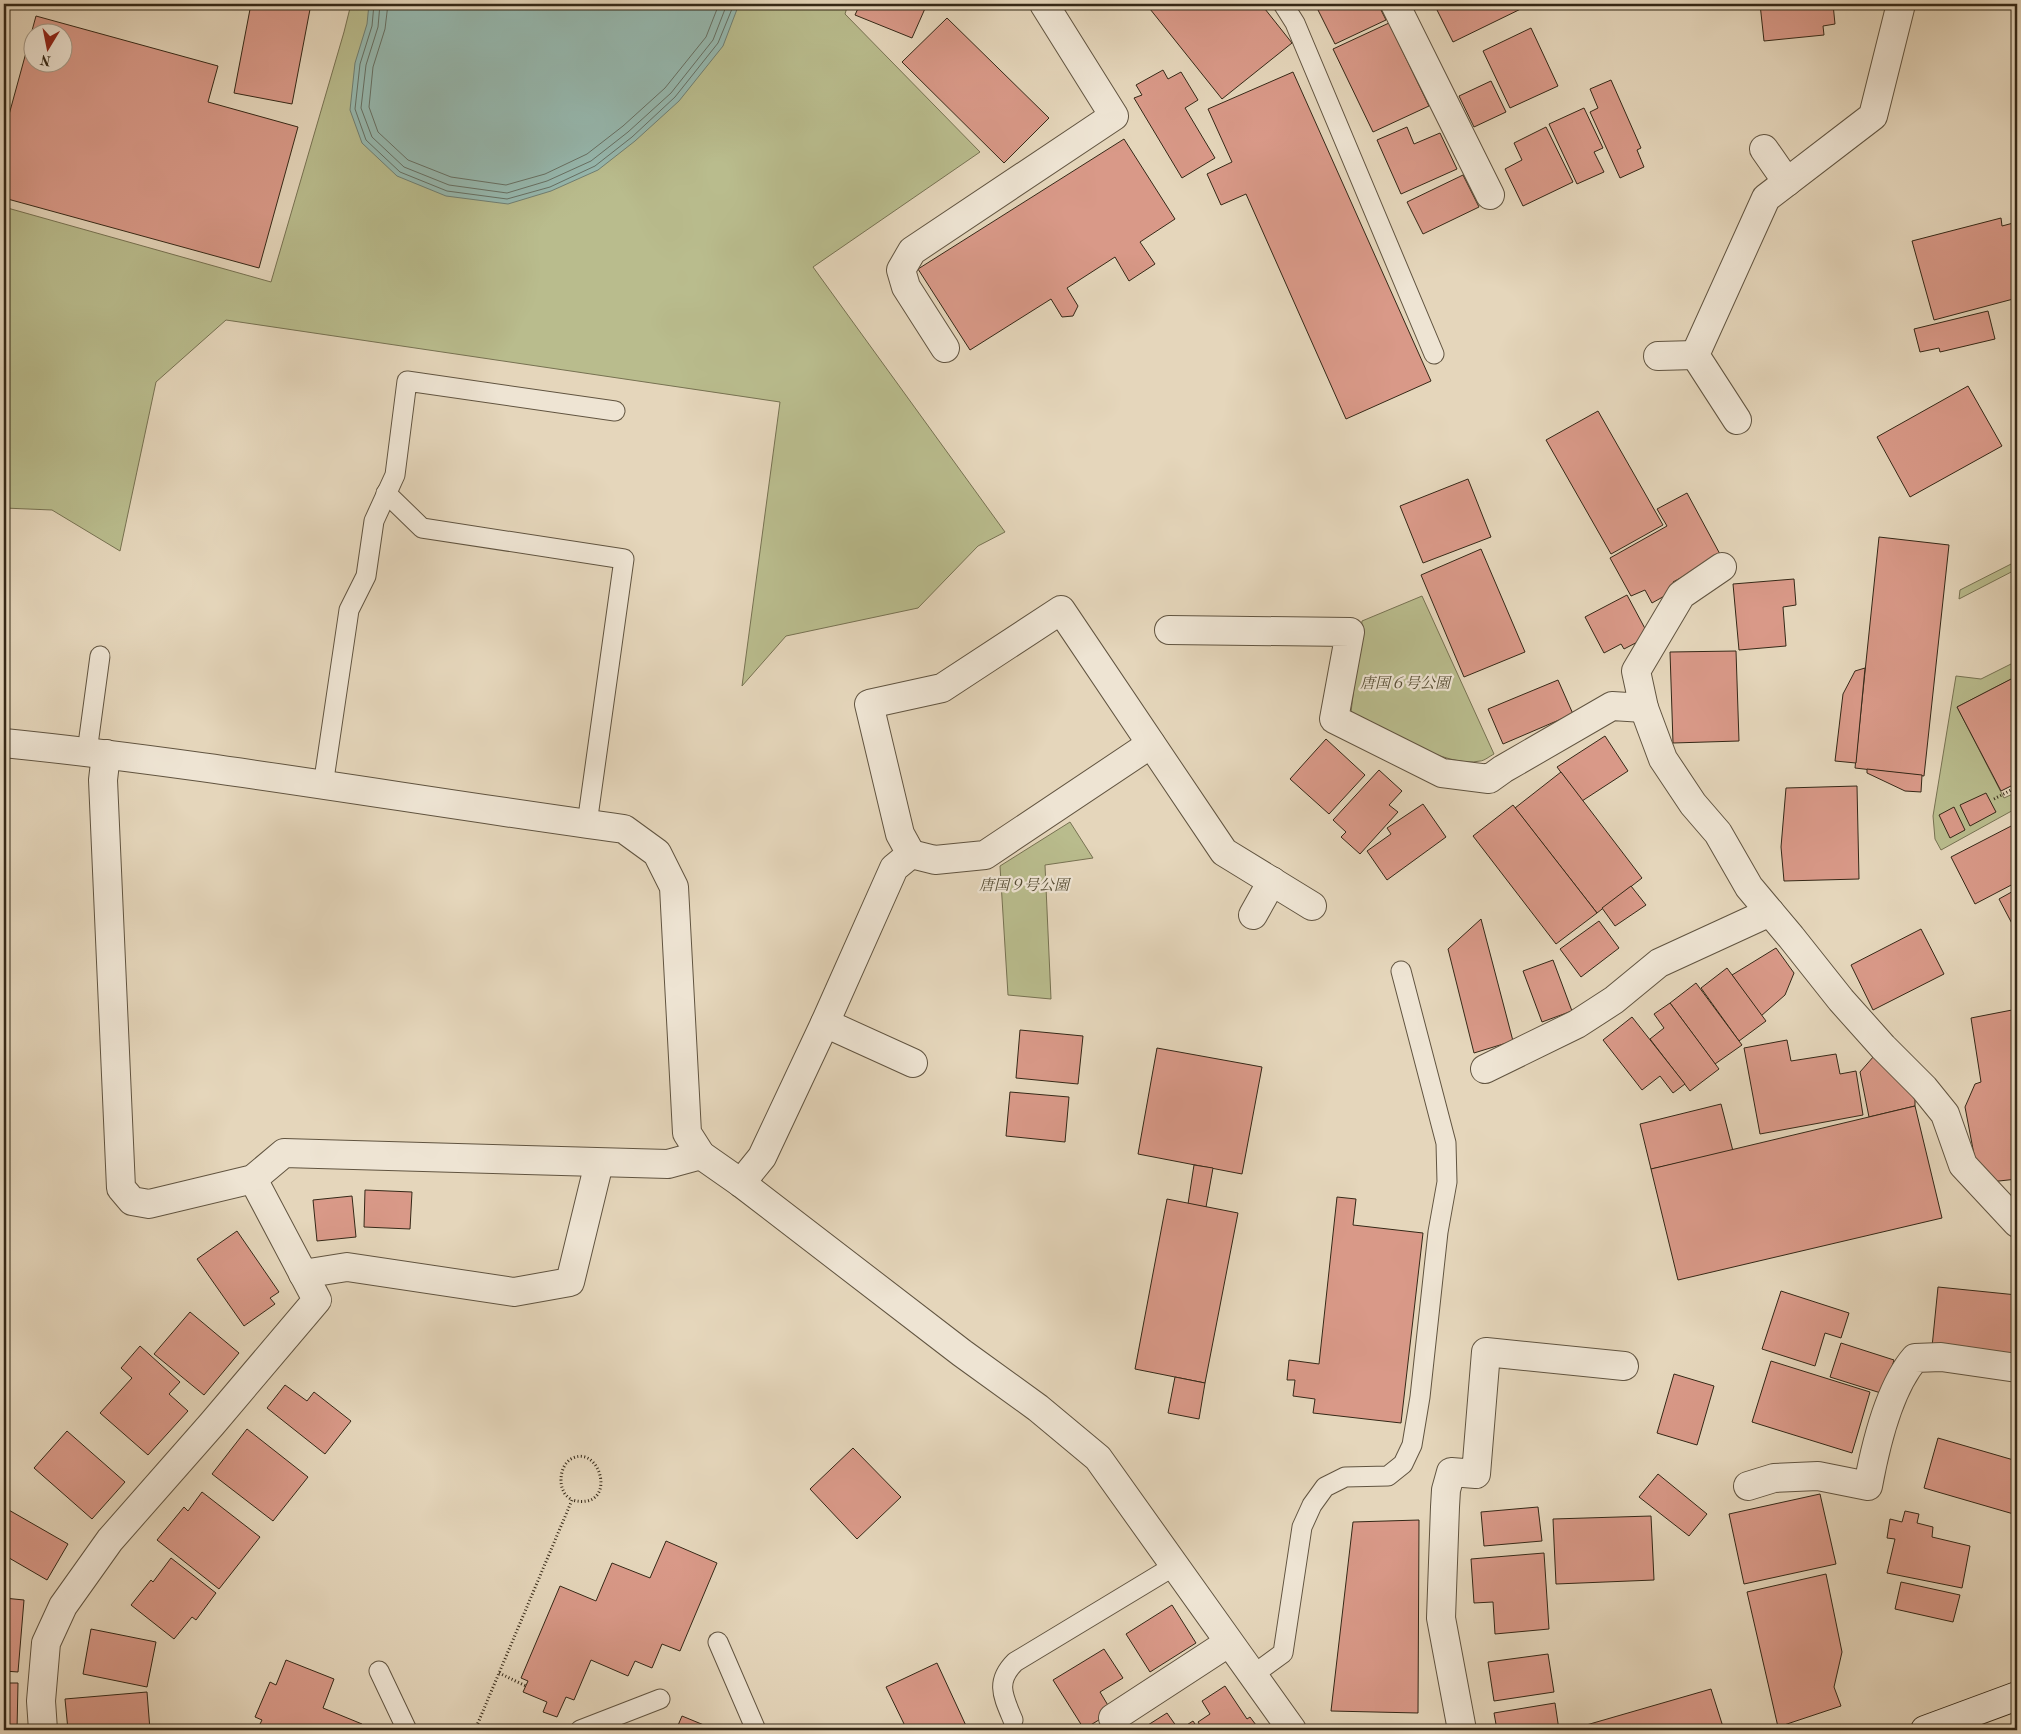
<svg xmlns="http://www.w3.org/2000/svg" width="2021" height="1734" font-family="'Old Standard TT','Noto Serif JP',serif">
<rect width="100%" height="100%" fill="#e5d6bb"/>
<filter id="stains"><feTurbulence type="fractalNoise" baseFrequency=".004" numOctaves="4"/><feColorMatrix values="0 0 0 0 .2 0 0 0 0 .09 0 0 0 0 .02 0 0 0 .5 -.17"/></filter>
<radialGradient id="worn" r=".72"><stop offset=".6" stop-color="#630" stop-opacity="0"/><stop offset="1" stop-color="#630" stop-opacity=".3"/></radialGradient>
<g fill="#b9bc8d" stroke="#777252">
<path d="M 351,4 L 848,4 L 845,14 L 980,152 L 813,267 L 1005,532 L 978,546 L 918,608 L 786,636 L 742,686 L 780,402 L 226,320 L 156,382 L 120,551 L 52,510 L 4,508 L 4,207 L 271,282 L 344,32 Z"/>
<path d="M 2017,561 L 2017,569 L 1959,599 L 1960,590 Z"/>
<path d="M 1422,596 L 1494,754 C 1490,756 1484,761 1480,761 C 1447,769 1381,728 1351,712 L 1362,621 Z"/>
<path d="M 2017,661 L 2017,676 L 1957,707 L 2004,798 L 2017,792 L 2017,808 L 1941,850 L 1935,839 L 1933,816 L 1956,676 L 1981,679 Z"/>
<path d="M 1070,822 L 1093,858 L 1045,865 L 1051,999 L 1008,995 L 1000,866 Z"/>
</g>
<path fill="#96b9b0" stroke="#6f7f73" d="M 369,4 L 739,4 L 723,46 L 679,101 L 635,141 L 598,170 L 551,191 L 508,204 L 446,196 L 397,176 L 362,143 L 350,110 L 355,63 L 367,24 Z"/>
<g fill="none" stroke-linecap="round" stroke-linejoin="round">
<g stroke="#667064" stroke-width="1">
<path d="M 374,4 L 372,26 L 360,64 L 355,109 L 366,140 L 400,172 L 447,191 L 507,199 L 550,187 L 595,166 L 632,137 L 675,97 L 718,43 L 734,4"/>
<path d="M 380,4 L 378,27 L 366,65 L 361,108 L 372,137 L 404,167 L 449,185 L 507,193 L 547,181 L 591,161 L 628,132 L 671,93 L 713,40 L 727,4"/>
<path d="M 388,4 L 385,29 L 373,67 L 369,107 L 378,132 L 408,160 L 451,177 L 506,185 L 545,174 L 587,154 L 623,126 L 665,88 L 706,37 L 719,4"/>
</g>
</g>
<g fill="#d99988" stroke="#352817" fill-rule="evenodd">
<path d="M 251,4 L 311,4 L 292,104 L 234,93 Z"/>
<path d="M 860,4 L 927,4 L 912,38 L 855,15 Z"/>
<path d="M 1146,4 L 1261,4 L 1292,43 L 1222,99 Z"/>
<path d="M 1315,4 L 1378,4 L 1386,20 L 1335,44 Z"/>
<path d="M 1434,4 L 1531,4 L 1453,42 Z"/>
<path d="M 1760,4 L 1833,4 L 1835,24 L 1823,26 L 1824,35 L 1764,41 Z"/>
<path d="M 36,16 L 218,66 L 208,102 L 298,127 L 259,268 L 4,198 L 4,133 ZM 32,32 L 62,32 L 62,62 L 32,62 Z"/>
<path d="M 947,18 L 1049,118 L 1004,163 L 902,62 Z"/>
<path d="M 1389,23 L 1429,106 L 1373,132 L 1333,49 Z"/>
<path d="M 1531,28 L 1558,86 L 1510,108 L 1483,51 Z"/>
<path d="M 1163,70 L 1168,79 L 1181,72 L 1198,100 L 1185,108 L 1215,158 L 1182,178 L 1134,98 L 1142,95 L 1136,85 Z"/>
<path d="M 1293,72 L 1431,381 L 1346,419 L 1246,194 L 1221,205 L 1207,174 L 1232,162 L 1208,109 Z"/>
<path d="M 1611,80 L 1641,148 L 1637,150 L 1644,167 L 1620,178 L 1590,112 L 1598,108 L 1590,89 Z"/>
<path d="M 1491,81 L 1506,112 L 1474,127 L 1459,96 Z"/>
<path d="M 1584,108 L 1603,148 L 1594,152 L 1604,172 L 1577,184 L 1549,124 Z"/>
<path d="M 1407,127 L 1414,144 L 1440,133 L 1457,169 L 1401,194 L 1377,140 Z"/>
<path d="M 1546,127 L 1573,182 L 1523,206 L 1505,169 L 1522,160 L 1514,143 Z"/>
<path d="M 1124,139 L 1175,219 L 1140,242 L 1155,264 L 1129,281 L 1115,257 L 1067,288 L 1078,306 L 1073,316 L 1062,317 L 1051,299 L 970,350 L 918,269 Z"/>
<path d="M 1463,175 L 1479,207 L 1423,234 L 1407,202 Z"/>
<path d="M 2001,218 L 2002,226 L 2017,222 L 2017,298 L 1934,320 L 1912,241 Z"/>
<path d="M 1988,311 L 1995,339 L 1940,352 L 1939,348 L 1920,352 L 1914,329 Z"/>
<path d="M 1968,386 L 2002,446 L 1910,497 L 1877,437 Z"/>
<path d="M 1598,411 L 1663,525 L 1611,554 L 1546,440 Z"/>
<path d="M 1468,479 L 1491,537 L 1423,563 L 1400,506 Z"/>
<path d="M 1687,493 L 1721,556 L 1673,582 L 1677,589 L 1652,603 L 1645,590 L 1631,596 L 1610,558 L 1667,526 L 1657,509 Z"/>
<path d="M 1879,537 L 1949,545 L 1924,776 L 1855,768 Z"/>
<path d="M 1481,549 L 1525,652 L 1464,677 L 1421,575 Z"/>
<path d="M 1794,579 L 1796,605 L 1783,607 L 1786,646 L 1739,650 L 1733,584 Z"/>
<path d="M 1627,595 L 1649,636 L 1624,649 L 1621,644 L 1604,653 L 1585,617 Z"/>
<path d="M 1736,651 L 1739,741 L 1673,743 L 1670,652 Z"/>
<path d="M 1865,668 L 1856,763 L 1835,761 L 1843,694 L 1855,671 Z"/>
<path d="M 2017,676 L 2017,783 L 2001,791 L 1957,707 Z"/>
<path d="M 1558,680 L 1573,714 L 1503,744 L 1488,709 Z"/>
<path d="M 1605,736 L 1628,771 L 1582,801 L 1557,767 Z"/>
<path d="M 1326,739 L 1365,775 L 1329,814 L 1290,779 Z"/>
<path d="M 1867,769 L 1922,775 L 1921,792 L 1905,791 L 1867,773 Z"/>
<path d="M 1379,770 L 1402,791 L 1389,805 L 1398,812 L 1360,854 L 1341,837 L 1346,832 L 1333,820 Z"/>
<path d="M 1561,772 L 1642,878 L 1597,913 L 1515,808 Z"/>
<path d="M 1857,786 L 1859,879 L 1784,881 L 1781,847 L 1786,788 Z"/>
<path d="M 1986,793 L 1996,812 L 1970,826 L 1960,805 Z"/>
<path d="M 1423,804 L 1446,837 L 1387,880 L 1367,851 L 1391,834 L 1387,828 Z"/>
<path d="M 1513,805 L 1597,913 L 1556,944 L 1473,836 Z"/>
<path d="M 1954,807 L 1965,830 L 1950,838 L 1939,815 Z"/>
<path d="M 2017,823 L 2017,882 L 1975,904 L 1951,857 Z"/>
<path d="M 1631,886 L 1646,905 L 1615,926 L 1602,908 Z"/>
<path d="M 2017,889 L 2017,933 L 1999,899 Z"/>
<path d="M 1481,919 L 1513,1041 L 1474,1053 L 1448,949 Z"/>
<path d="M 1599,921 L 1619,948 L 1581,977 L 1560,949 Z"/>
<path d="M 1921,929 L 1944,974 L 1873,1010 L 1851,965 Z"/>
<path d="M 1776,948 L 1794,973 L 1785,995 L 1761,1016 L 1732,975 Z"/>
<path d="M 1553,960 L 1572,1011 L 1542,1022 L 1523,971 Z"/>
<path d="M 1727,968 L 1766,1021 L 1739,1041 L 1701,988 Z"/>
<path d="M 1696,983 L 1742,1045 L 1715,1064 L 1670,1003 Z"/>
<path d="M 1670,1003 L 1719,1069 L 1690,1091 L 1650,1039 L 1664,1028 L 1654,1014 Z"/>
<path d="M 2012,1010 L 2017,1024 L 2017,1179 L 1990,1182 L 1976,1165 L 1965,1107 L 1975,1084 L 1981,1082 L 1971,1018 Z"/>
<path d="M 1632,1017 L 1685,1084 L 1673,1093 L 1660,1076 L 1642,1090 L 1603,1040 Z"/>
<path d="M 1020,1030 L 1083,1036 L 1078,1084 L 1016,1078 Z"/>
<path d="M 1787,1040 L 1791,1061 L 1836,1054 L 1840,1074 L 1856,1071 L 1863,1115 L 1760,1134 L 1744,1048 Z"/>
<path d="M 1157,1048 L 1262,1067 L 1242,1174 L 1138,1154 Z"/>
<path d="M 1874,1056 L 1915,1098 L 1915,1106 L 1869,1117 L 1860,1072 Z"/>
<path d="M 1010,1092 L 1069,1097 L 1065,1142 L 1006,1136 Z"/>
<path d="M 1721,1104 L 1733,1151 L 1651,1169 L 1640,1124 Z"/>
<path d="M 1915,1106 L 1942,1218 L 1678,1280 L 1651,1169 Z"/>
<path d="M 1194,1165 L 1213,1168 L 1206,1207 L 1188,1204 Z"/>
<path d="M 365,1190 L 412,1192 L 410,1229 L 364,1227 Z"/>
<path d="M 352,1196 L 356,1237 L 317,1241 L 313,1200 Z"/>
<path d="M 1337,1197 L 1356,1199 L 1353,1225 L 1423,1233 L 1401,1423 L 1313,1413 L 1315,1399 L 1293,1396 L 1295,1380 L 1287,1380 L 1289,1360 L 1319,1364 Z"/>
<path d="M 1167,1199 L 1238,1213 L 1205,1383 L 1135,1369 Z"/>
<path d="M 237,1231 L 279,1292 L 270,1298 L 275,1304 L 244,1326 L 197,1259 Z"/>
<path d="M 1938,1287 L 2017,1295 L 2017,1356 L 1932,1347 Z"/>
<path d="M 1781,1291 L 1849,1313 L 1841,1338 L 1825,1333 L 1815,1366 L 1762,1349 Z"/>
<path d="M 190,1312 L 239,1353 L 204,1395 L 154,1354 Z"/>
<path d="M 1841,1343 L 1894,1360 L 1884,1394 L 1830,1377 Z"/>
<path d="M 140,1346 L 180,1382 L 169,1394 L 188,1411 L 148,1455 L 100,1413 L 132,1378 L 121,1368 Z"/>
<path d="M 1771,1361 L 1870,1392 L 1852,1453 L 1752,1422 Z"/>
<path d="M 1674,1374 L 1714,1386 L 1697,1445 L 1657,1433 Z"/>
<path d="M 1175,1377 L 1205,1383 L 1199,1419 L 1168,1413 Z"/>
<path d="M 285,1385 L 307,1401 L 314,1392 L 351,1421 L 325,1454 L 267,1408 Z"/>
<path d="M 247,1429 L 308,1477 L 273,1521 L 212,1474 Z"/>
<path d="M 67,1431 L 125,1482 L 92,1519 L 34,1468 Z"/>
<path d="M 1938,1438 L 2017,1461 L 2017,1515 L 1924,1488 Z"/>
<path d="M 853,1448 L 901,1497 L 857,1539 L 810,1489 Z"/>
<path d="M 1658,1474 L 1707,1514 L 1689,1536 L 1639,1497 Z"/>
<path d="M 202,1492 L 260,1537 L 219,1589 L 157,1540 L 184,1507 L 188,1511 Z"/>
<path d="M 1820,1494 L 1836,1564 L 1744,1584 L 1729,1514 Z"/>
<path d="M 1538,1507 L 1542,1541 L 1484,1546 L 1481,1512 Z"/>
<path d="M 7,1509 L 68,1544 L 47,1580 L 4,1555 L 4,1515 Z"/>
<path d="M 1905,1511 L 1919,1514 L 1917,1523 L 1933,1527 L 1932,1537 L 1970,1546 L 1962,1588 L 1887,1573 L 1895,1539 L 1887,1538 L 1890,1519 L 1902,1522 Z"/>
<path d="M 1651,1516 L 1654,1580 L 1556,1584 L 1553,1519 Z"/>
<path d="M 1419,1520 L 1418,1713 L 1331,1711 L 1353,1522 Z"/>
<path d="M 666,1541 L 717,1563 L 680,1651 L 662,1644 L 652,1668 L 635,1661 L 628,1676 L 591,1660 L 574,1700 L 566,1697 L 557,1717 L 543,1712 L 547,1702 L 523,1692 L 528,1681 L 521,1678 L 560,1586 L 596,1601 L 612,1563 L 650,1578 Z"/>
<path d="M 1544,1553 L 1549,1629 L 1495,1634 L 1493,1602 L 1474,1603 L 1471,1559 Z"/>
<path d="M 171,1558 L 216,1593 L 196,1620 L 192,1617 L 174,1639 L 131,1605 L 151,1580 L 153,1582 Z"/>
<path d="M 1826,1574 L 1842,1652 L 1834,1687 L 1841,1706 L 1778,1727 L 1747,1592 Z"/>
<path d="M 1901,1582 L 1960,1595 L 1953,1622 L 1895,1609 Z"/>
<path d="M 4,1598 L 24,1600 L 18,1672 L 4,1671 Z"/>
<path d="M 1172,1605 L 1196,1643 L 1150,1672 L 1126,1634 Z"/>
<path d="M 91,1629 L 156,1642 L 147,1687 L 83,1674 Z"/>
<path d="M 1104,1649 L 1123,1678 L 1100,1692 L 1112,1712 L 1084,1729 L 1053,1680 Z"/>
<path d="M 1548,1654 L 1554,1692 L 1494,1701 L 1488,1662 Z"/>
<path d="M 286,1660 L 334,1679 L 323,1708 L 362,1724 L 359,1730 L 257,1730 L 262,1720 L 255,1717 L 270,1682 L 276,1685 Z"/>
<path d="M 937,1663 L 968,1730 L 907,1730 L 886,1687 Z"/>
<path d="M 4,1683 L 18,1683 L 17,1730 L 4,1730 Z"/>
<path d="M 1225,1686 L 1247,1719 L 1250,1717 L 1259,1729 L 1203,1730 L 1198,1722 L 1210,1714 L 1202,1701 Z"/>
<path d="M 1711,1689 L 1724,1730 L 1569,1730 Z"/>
<path d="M 147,1692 L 150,1730 L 68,1730 L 65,1699 Z"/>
<path d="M 1555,1703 L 1559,1730 L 1497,1730 L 1494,1713 Z"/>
<path d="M 1167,1713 L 1179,1730 L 1193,1721 L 1199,1730 L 1140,1730 Z"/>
<path d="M 682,1716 L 716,1730 L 676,1730 Z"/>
</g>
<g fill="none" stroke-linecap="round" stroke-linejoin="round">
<defs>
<g id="lane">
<path d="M 1283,4 L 1295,23 L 1434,354"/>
<path d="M 386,493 L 422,528 L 624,559 L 587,824"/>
<path d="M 87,752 L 100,656"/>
<path d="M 323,786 L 349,610 L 366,576 L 374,521 L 395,475 L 407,381 L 615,411"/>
<path d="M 718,1642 L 756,1730"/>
<path d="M 379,1671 L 407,1730"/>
<path d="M 1253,1675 L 1283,1653 L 1302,1527 L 1312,1505 L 1325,1487 L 1345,1477 L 1388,1476 L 1403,1464 L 1412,1445 L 1420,1397 L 1438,1232 L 1447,1182 L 1446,1143 L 1401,971"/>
<path d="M 1013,1720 C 1003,1696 995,1682 1015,1662 L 1174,1566"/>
<path d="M 580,1730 L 660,1699"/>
</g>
<g id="street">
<path d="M 1395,4 L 1490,195"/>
<path d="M 1764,149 L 1787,182"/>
<path d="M 945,348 L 906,287 L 901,270 L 912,251 L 1114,116 L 1044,4"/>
<path d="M 1658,356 L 1695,355"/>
<path d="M 1737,420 L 1695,355 L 1766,198 L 1873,116 L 1901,4"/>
<path d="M 1169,630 L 1350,632 L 1334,719 L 1442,773 L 1489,779 L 1503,769 L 1612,706 L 1644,708 L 1636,671 L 1681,595 L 1722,567"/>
<path d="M 1644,708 L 1663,759 L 1693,804 L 1718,833 L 1749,887 L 1791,937 L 1841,1000 L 1883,1047 L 1924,1088 L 1945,1114 L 1963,1165 L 2017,1223"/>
<path d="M 4,743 C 211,764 417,801 624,829 L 657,853 L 674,887 L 687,1133 L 701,1155 L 741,1183 L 962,1353 L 1038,1408 L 1098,1458 L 1292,1730"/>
<path d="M 106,754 L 103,780 L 121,1188 L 132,1201 L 149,1204 L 253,1179 L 284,1153 L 668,1164 L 701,1155"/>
<path d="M 911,854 L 935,860 L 985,855 L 1151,744"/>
<path d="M 1253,915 L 1272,881"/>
<path d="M 825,1023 L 913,1063"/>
<path d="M 1485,1069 L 1577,1024 L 1614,1000 L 1659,963 L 1770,912"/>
<path d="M 741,1183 L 762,1157 L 825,1023 L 894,868 L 911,854 L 900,834 L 869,704 L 942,688 L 1061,610 L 1224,852 L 1312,906"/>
<path d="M 303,1274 L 347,1267 L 514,1292 L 570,1282 L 599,1163"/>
<path d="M 1748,1486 L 1774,1478 L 1818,1476 L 1868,1486 C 1875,1448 1889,1388 1915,1358 L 1941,1357 L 2017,1368"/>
<path d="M 1113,1718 L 1228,1643"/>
<path d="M 43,1730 L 41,1701 L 46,1643 L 63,1606 L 110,1540 L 212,1424 L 317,1300 L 253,1179"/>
<path d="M 1462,1730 L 1441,1618 L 1445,1507 L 1446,1490 L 1451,1472 L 1476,1474 L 1486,1352 L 1624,1366"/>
</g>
<path id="secondary" d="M 1925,1730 L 2017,1696"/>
</defs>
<use href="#lane" stroke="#615440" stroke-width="21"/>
<use href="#street" stroke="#615440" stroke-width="30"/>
<use href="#secondary" stroke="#352817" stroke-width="30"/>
<g stroke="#352817" stroke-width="3" stroke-dasharray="1 2.5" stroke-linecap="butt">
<path d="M 1994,799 L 2017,787"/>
<path d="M 499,1673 L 526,1686"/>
<path d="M 475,1730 L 572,1500 C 569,1498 565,1495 564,1492 C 558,1482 561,1463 573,1458 C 602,1445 618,1512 572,1500"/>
</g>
<use href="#lane" stroke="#eee4d3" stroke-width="19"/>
<use href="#street" stroke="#eee4d3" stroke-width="28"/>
<use href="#secondary" stroke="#eee4d3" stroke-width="28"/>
</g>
<g text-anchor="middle" stroke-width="4.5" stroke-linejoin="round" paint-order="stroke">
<g font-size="15" font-style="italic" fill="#564d34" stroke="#eee4d3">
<text x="1405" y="688">唐国６号公園</text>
<text x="1024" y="890">唐国９号公園</text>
</g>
</g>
<rect width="2021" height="1734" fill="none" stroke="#e5d6bb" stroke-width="20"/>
<rect x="5" y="5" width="2011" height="1724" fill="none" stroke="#352817" stroke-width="2.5"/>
<rect x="10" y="10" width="2001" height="1714" fill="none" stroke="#352817"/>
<g transform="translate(48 48) rotate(190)"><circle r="24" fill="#eee4d3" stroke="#a49988"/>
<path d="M0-4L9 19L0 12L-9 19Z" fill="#8f2418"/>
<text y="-8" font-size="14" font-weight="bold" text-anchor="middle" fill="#352817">N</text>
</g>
<rect width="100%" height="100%" filter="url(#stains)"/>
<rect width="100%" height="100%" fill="url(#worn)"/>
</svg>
